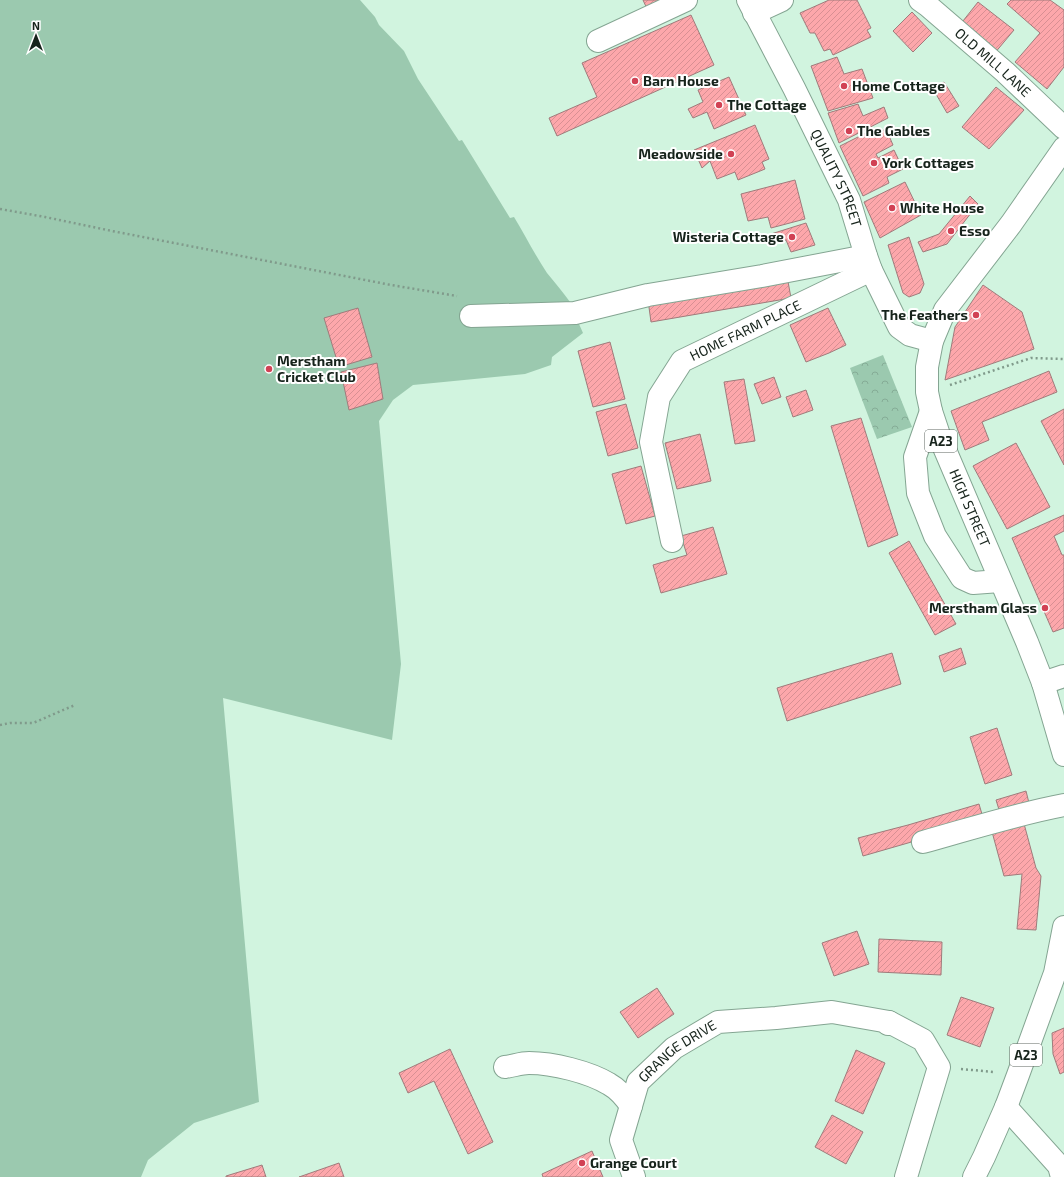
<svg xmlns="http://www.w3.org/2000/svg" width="1064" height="1177" font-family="'Exo 2',sans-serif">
<defs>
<pattern id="park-crowns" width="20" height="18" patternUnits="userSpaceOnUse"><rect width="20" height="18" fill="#9bc9af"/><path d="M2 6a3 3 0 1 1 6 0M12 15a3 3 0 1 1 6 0" fill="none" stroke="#85ac96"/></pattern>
<pattern id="building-hatch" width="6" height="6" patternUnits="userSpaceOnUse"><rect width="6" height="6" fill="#fda7ab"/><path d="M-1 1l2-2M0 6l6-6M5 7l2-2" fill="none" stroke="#d88f93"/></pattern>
</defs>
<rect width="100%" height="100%" fill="#d1f4df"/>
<path fill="#9bc9af" d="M 0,0 L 360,0 L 375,17 L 379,25 L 404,51 L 418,79 L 459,141 L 462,140 L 510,218 L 514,217 C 525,235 535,255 547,273 C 555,283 563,292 570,302 C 575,312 578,323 583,333 L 552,357 L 551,365 L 525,374 L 413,385 L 393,400 L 379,421 L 401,664 L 392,740 L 223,698 L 259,1102 L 194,1123 L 148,1160 L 141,1177 L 0,1177 Z"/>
<path fill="url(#park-crowns)" d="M 883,355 L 912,427 L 877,439 L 850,368 Z"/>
<g fill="url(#building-hatch)" stroke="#9f7b7b">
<path d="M 643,0 L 674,0 L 648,11 Z"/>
<path d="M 829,0 L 857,0 L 871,28 L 867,30 L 871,37 L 833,55 L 830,49 L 824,51 L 815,33 L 810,33 L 800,13 Z"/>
<path d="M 1011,0 L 1050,0 L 1064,10 L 1064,67 L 1047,89 L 1015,62 L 1040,33 L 1007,4 Z"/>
<path d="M 978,2 L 1014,30 L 994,54 L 959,26 Z"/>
<path d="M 912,12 L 932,33 L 913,52 L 893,31 Z"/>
<path d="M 691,15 L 714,65 L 557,136 L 549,118 L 597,97 L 582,63 Z"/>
<path d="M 837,57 L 844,74 L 862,69 L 873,98 L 828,111 L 811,66 Z"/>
<path d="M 729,77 L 746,115 L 714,129 L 707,112 L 693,118 L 688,109 L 703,102 L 698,90 Z"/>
<path d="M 944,82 L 959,106 L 947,113 L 933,89 Z"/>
<path d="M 996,87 L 1024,110 L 989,149 L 962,127 Z"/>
<path d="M 858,104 L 863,116 L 884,107 L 888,118 L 839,143 L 828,113 Z"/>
<path d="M 755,125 L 769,159 L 762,162 L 765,169 L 738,180 L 735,172 L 717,179 L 710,161 L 702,168 L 694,150 Z"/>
<path d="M 886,129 L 893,145 L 876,154 L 878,158 L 894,150 L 903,169 L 887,177 L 889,183 L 863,196 L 840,146 L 866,133 L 868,137 Z"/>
<path d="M 795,180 L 805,219 L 771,228 L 768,217 L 748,221 L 741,194 Z"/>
<path d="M 905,182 L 921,215 L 880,238 L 864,202 Z"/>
<path d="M 970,196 L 978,204 L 947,244 L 923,252 L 918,242 L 939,234 Z"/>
<path d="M 806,223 L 815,245 L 791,252 L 786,240 L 774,243 L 771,234 Z"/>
<path d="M 909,237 L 924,284 L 920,293 L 909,297 L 903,293 L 888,245 Z"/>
<path d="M 787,276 L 791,298 L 651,322 L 648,300 Z"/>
<path d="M 983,285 L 1022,312 L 1034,349 L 945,380 L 955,327 Z"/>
<path d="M 358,308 L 372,357 L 339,367 L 324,318 Z"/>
<path d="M 828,308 L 846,345 L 829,353 L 806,362 L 790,325 Z"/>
<path d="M 610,342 L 625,399 L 593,407 L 578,351 Z"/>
<path d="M 377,363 L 383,399 L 349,410 L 341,372 Z"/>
<path d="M 1049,371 L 1057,392 L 982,422 L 989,440 L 965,450 L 951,411 Z"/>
<path d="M 774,377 L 781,397 L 762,404 L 754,384 Z"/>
<path d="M 744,379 L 755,441 L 735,444 L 724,382 Z"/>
<path d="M 806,390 L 813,410 L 793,417 L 786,397 Z"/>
<path d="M 626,404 L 638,448 L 608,456 L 596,412 Z"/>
<path d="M 1064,409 L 1064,465 L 1041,421 Z"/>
<path d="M 861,418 L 898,535 L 868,547 L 831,426 Z"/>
<path d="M 700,434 L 711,481 L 677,489 L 665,443 Z"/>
<path d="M 1016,443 L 1050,507 L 1007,529 L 973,466 Z"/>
<path d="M 641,466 L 655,516 L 626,524 L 612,474 Z"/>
<path d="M 1064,515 L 1064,531 L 1054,536 L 1062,555 L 1064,555 L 1064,628 L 1053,632 L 1012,538 Z"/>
<path d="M 713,527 L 727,574 L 661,593 L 653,565 L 687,555 L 681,536 Z"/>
<path d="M 909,541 L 956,624 L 935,635 L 889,553 Z"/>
<path d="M 961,648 L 966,664 L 944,672 L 939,656 Z"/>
<path d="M 892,653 L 901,684 L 787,721 L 777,688 Z"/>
<path d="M 997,728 L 1012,775 L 985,784 L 970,737 Z"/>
<path d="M 1026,791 L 1030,807 L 1001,816 L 996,800 Z"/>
<path d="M 979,804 L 984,821 L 863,856 L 858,838 L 908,825 Z"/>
<path d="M 1023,820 L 1036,868 L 1041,876 L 1036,930 L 1017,929 L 1022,874 L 1004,876 L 991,828 Z"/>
<path d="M 857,931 L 869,964 L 834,976 L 822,943 Z"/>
<path d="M 879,939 L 942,942 L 941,975 L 878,972 Z"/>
<path d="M 657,988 L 674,1014 L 638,1038 L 620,1012 Z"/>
<path d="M 961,997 L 994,1008 L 980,1047 L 947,1035 Z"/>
<path d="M 1064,1028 L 1064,1072 L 1060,1074 L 1053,1054 L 1052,1033 Z"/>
<path d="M 450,1049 L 493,1142 L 468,1154 L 434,1081 L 408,1093 L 399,1073 Z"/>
<path d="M 856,1050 L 885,1063 L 863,1114 L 835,1101 Z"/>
<path d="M 832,1115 L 863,1132 L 846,1164 L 815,1147 Z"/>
<path d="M 592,1151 L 603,1177 L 543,1177 L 542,1174 Z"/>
<path d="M 339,1163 L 344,1177 L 299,1177 Z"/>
<path d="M 262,1165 L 266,1177 L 226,1177 L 226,1176 Z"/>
</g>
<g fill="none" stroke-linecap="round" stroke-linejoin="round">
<defs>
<g id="minor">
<path id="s1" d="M 748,0 L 794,88 L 849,200 L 866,256 L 871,270 L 899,327 L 910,335 L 932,341"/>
<path id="s2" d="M 920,0 L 927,5 L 1005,72 L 1064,128"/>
<path d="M 754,13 L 782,0"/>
<path d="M 598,41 L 686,0"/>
<path d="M 471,316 L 575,313 L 648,295 L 762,276 L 866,256"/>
<path d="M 931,411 L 915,457 L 918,493 L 935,536 L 962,578 L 973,583 L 1000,581"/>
<path id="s3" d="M 672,541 L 651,442 L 659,397 L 682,361 L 871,270"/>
<path d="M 1043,683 L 1064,676"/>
<path d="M 923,842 C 970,829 1016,814 1064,805"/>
<path d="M 888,1024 L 889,1022 L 923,1040 L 939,1067 L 906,1177"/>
<path d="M 505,1067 C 513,1066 521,1063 529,1063 C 553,1063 589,1072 609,1084 C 618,1089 625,1097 631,1106"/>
<path d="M 1006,1107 L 1059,1166 L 1062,1177"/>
<path id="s4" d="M 634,1177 L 621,1140 L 638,1082 L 674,1048 L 718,1022 L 776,1018 L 832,1012 L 889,1022"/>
</g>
<g id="major">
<path id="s5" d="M 1064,148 L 1011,224 L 945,310 L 932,341 L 927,367 L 927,392 L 931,411 L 940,438 L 1027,642 L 1043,683 L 1064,755"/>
<path d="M 974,1177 L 984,1157 L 1006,1107 L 1018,1075 L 1055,973 L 1064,927"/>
</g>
</defs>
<use href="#minor" stroke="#84a592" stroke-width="24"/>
<use href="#major" stroke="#84a592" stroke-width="24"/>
<g stroke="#809a8b" stroke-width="2.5" stroke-dasharray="2 3" stroke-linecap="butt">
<path d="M 0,209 L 45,217 L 112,231 L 391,285 L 457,296"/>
<path d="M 950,385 L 1031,358 L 1064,359"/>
<path d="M 0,725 L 10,723 L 33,723 L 75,705"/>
<path d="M 961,1069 L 994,1072"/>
</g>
<use href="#minor" stroke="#fff" stroke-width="22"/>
<use href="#major" stroke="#fff" stroke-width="22"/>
</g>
<g fill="#d14154" stroke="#fff" stroke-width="1.5">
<circle cx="635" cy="81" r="4"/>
<circle cx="844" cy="86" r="4"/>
<circle cx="719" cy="105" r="4"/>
<circle cx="849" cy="131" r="4"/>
<circle cx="731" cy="154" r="4"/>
<circle cx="874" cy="163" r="4"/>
<circle cx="892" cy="208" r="4"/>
<circle cx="951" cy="231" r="4"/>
<circle cx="792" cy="237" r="4"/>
<circle cx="976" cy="315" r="4"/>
<circle cx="269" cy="369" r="4"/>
<circle cx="1045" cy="608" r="4"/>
<circle cx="582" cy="1163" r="4"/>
</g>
<g text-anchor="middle" stroke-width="4" stroke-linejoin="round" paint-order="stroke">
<g fill="#fff" stroke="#5c655f" stroke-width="1">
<rect x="925" y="430" width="32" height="22" rx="3"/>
<rect x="1010" y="1044" width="32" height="22" rx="3"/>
</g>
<g font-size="13" font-weight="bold" fill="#16231b">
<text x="941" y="446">A23</text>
<text x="1026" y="1060">A23</text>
</g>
<g font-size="14" fill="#16231b" stroke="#fff">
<text dy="5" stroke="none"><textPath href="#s2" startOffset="96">OLD MILL LANE</textPath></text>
<text dy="5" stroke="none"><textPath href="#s1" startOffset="199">QUALITY STREET</textPath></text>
<text dy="5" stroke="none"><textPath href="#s3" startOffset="260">HOME FARM PLACE</textPath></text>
<text dy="5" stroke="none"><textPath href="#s5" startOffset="410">HIGH STREET</textPath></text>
<text dy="5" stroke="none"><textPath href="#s4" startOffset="150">GRANGE DRIVE</textPath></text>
</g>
<g font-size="14" font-weight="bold" fill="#16231b" stroke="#fff" text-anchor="start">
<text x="643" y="86">Barn House</text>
<text x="852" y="91">Home Cottage</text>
<text x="727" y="110">The Cottage</text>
<text x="857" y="136">The Gables</text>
<text x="723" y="159" text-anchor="end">Meadowside</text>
<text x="882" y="168">York Cottages</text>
<text x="900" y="213">White House</text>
<text x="959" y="236">Esso</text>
<text x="784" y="242" text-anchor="end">Wisteria Cottage</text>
<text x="968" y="320" text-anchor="end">The Feathers</text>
<text x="277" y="366">Merstham<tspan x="277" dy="16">Cricket Club</tspan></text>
<text x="1037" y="613" text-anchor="end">Merstham Glass</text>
<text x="590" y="1168">Grange Court</text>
</g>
</g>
<g transform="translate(36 36)" stroke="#ffffff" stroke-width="3" paint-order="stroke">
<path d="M0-3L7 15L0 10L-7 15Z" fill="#16231b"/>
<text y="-6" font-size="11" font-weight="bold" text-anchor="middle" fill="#16231b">N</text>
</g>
</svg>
